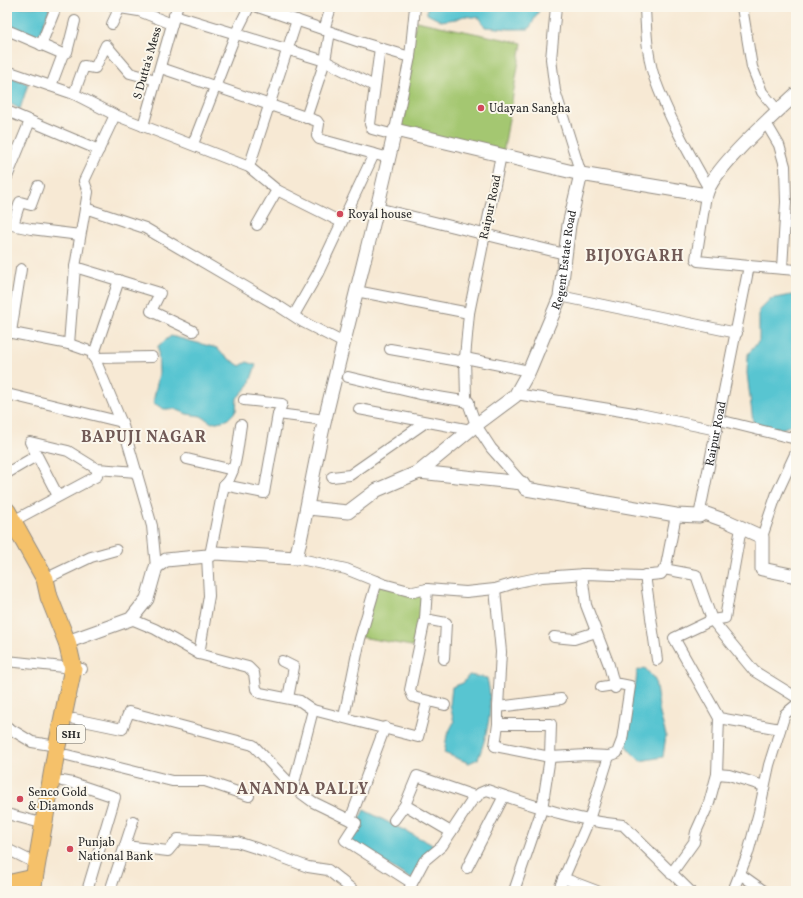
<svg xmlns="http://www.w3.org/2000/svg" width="803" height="898" font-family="Vollkorn,serif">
<rect width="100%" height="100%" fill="#fbf7ec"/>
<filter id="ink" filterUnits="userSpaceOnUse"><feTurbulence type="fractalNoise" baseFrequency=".025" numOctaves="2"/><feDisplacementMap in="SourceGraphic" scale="8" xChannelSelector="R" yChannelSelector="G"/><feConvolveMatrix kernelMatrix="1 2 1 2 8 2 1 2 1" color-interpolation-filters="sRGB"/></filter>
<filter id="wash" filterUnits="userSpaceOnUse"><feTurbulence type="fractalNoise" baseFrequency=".012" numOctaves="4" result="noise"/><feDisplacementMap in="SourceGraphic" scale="16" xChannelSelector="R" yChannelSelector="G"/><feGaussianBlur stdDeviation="0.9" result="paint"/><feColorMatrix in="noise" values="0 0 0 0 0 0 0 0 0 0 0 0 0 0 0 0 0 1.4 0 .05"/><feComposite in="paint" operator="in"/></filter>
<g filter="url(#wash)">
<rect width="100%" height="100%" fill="#f7e9d4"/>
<g fill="#a4c771" stroke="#68794e">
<path d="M 416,21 L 522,43 L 503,154 L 395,128 Z"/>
<path d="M 378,585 L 423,594 L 417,647 L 361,637 Z"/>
</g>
<g fill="#58c5d1" stroke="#42787e">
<path d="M 7,7 L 50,7 L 39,36 L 7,28 Z"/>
<path d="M 427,7 L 541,7 L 529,29 L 509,29 L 485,27 L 480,18 L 464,16 L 456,19 L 441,21 L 427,14 Z"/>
<path d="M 7,75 L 28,84 L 20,109 L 7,102 Z"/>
<path d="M 791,295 L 796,297 L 796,420 L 791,425 L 777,431 L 753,422 L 747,373 L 748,354 L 759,341 L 759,310 L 770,299 Z"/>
<path d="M 171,336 L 217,348 L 223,355 L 240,366 L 247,362 L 256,365 L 249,385 L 237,398 L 236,411 L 227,420 L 212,423 L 201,416 L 187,414 L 175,409 L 164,409 L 153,403 L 159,373 L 158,346 Z"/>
<path d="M 645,668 L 655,680 L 660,714 L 666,735 L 663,757 L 640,761 L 629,750 L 625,740 L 632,690 L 636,683 L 637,671 Z"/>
<path d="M 469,675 L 487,678 C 494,706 488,733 478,759 L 469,763 L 444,753 L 447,735 L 454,722 L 450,705 L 452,687 L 463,683 Z"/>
<path d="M 364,810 L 437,847 L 411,879 L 348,840 Z"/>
</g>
</g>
<g filter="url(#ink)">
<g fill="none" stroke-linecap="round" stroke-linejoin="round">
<defs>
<g id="minor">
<path d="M 114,7 L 139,11 L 172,24"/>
<path d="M 258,7 L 360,42 L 410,57"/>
<path d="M 556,7 L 551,59 L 555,91 L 581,174"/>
<path d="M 645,7 C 646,30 647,55 654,77 C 668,116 688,152 708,187"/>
<path d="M 742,7 L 752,67 L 762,92 L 778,111"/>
<path d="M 174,15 L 325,61 L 374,86"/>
<path d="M 112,24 L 120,7"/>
<path d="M 7,30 L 63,54"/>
<path d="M 324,30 L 331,7"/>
<path d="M 41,45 L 56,7"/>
<path d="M 380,48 L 370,124 L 372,129 L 394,135"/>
<path d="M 161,68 L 317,121 L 319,124 L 317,136 L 319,139 L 389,158"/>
<path d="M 7,71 L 74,94"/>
<path d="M 156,80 L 130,73 L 106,45 L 95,68 L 84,66 L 74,94 L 115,115 L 249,167 L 277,190 L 341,222"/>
<path d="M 51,86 L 63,54 L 67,52 L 75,21"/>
<path d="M 7,111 L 99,150"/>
<path d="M 306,118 L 325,61 L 330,32"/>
<path d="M 766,123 L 779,145 L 785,166 L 786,202 L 782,268"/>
<path d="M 143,126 L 177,7"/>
<path d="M 395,130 L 410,57 L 415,7"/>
<path d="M 193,144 L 236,33 L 249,7"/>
<path d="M 501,155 L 469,313 L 465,358 L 466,397 L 476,425 L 491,448 L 522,483"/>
<path d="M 249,167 L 297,20"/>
<path d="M 7,177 L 30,121"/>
<path d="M 706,195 L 696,259 L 698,261 L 749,266"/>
<path d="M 85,208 L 145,228 L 280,307 L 303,322 L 344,343"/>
<path d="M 377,208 L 565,254"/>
<path d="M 7,224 L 31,229 L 80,235"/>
<path d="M 13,225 L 20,202 L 31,205 L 38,186"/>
<path d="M 257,225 L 277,190"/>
<path d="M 75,267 L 160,293 L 151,311 L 193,331"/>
<path d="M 356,291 L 469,313"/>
<path d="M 560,296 L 737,333"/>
<path d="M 294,315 L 318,273 L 374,154"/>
<path d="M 7,332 L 69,344 L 92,352 L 123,426 L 152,526 L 156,567"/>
<path d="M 11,332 L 21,269"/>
<path d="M 69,344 L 75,267 L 88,192 L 84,181 L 115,115"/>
<path d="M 390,349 L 459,361 L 465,358 L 529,371"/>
<path d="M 93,357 L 119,280"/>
<path d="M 94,358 L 152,357"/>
<path d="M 348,377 L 420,394 L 469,402"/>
<path d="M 7,394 L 122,422"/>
<path d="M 516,394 L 640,414 L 717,430"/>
<path d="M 359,409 L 471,430"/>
<path d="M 278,414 L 325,420"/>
<path d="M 719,420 L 796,439"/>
<path d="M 187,459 L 233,470"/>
<path d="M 7,473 L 36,456"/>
<path d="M 332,477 L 350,475 L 426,422"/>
<path d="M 224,485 L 264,493 L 278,414 L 282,404 L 244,400"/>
<path d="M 58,496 L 30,442 L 68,451 L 97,469 L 137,472"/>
<path id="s1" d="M 699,516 L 749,266 L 796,270"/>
<path d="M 13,521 L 97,476 L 97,469"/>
<path d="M 741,528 L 725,618 L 712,620 L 674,638 L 719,718 L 780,729"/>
<path d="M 762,537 L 777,493 L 796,452"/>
<path d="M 210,555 L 224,485 C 237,474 238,442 241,425"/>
<path d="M 296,558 L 346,569 L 383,584 L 413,592 L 427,589 L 466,592 L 495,589 L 518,582 L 542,577 L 586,574 L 641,576 L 661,574 L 666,566 L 676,515"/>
<path d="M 664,569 L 696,575 L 712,620 L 754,671 L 796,697"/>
<path d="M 582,574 L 586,605 L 609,665 L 615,688"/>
<path d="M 645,575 L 657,660"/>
<path d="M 45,579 L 91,557 L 116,550"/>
<path d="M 427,589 L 425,619 L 410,690 L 413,697 L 445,705"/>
<path d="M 495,589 L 501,652 L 498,707"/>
<path d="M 131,619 L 155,629 L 199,654 L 248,667 L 254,673 L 256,689 L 260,693 L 300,701 L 313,710 L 418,737 L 427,702"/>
<path d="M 425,619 L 446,623 L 444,659"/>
<path d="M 554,637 L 574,639 L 596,632"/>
<path d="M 199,654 L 209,596 L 207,556"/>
<path d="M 7,661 L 82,669"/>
<path d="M 282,661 L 294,667 L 288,698"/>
<path d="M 344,717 L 360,639 L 377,581"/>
<path d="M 74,719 L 122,729 L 129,712 L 253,745 L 294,788 L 313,802 L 356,823 L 345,840 L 412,883"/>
<path d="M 498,724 L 495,746 L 550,757 L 587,755 L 609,756 L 617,753 L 622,740 L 630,686 L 620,684 L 601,687"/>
<path d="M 7,727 L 32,742 L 57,746"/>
<path d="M 67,755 L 172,781 L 205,781 L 249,796"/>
<path d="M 717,774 L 729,775 L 764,786"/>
<path d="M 62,781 L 73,783 L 115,797 L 87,891"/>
<path d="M 293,787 L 313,710"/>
<path d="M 405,805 L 451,832"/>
<path d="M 7,814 L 45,824"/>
<path d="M 350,820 L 385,727"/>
<path d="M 394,820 L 405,805 L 417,776 L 477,797"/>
<path d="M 125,846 L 168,851 L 178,839 L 237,842 L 265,851 L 308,867 L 328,870 L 354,891"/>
<path d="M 7,849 L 37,864"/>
<path d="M 467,868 L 504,796"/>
<path d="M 671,874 L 694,842 L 696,832 L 709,803 L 717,774 L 719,718"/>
<path d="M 740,874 L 764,891"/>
<path d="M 563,878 L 597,891"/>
<path d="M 110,891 L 133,821"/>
<path d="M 408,891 L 424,861 L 442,846 L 471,802 L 480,793 L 487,790 C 532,805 576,821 623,825 L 690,891"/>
<path d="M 514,891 L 542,809 L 550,757 L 551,724 L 498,724 L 498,707 L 561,699"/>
<path d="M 558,891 L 589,820 L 609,756"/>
<path d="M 733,891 L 748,853 L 759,812 L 769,765 L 785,714 L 796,705"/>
</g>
<g id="tertiary">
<path d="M 419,472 L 522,483 L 526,489 L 676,515 L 699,516 L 704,513 L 729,522 L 762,537 L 762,569 L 796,576"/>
<path id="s2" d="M 308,508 L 348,512 L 377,490 L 419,472 L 476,425 L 515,396 L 529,371 L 560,297 L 569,225 L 581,174"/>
<path d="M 67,642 L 131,619 L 147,599 L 156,567 L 166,560 L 207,556 L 215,553 L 296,558 C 307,512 314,465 325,419 C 348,322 374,227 395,130 L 581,174 L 706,195 C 712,169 775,114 796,94"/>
</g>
<g id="primary">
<path d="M 7,511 L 45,579 L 49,597 L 67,642 L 73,668 L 57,746 L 32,891"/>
<path d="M 7,884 L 34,878"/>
</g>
</defs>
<use href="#minor" stroke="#918a80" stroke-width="12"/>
<use href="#tertiary" stroke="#918a80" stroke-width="15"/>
<use href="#primary" stroke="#918a80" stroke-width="19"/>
<use href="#minor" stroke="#fff" stroke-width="10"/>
<use href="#tertiary" stroke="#fff" stroke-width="13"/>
<use href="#primary" stroke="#f5c16b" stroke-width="17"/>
</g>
</g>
<g fill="#d1495b" stroke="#fbf7ec" stroke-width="1.5">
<circle cx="481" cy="108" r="4"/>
<circle cx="340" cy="214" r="4"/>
<circle cx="20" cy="799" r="4"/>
<circle cx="70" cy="849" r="4"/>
</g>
<g text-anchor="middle" stroke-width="4" stroke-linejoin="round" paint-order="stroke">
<rect fill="#fbf7ec" stroke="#696865" stroke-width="1" x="57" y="725" width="28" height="18" rx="3"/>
<g font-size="11" font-weight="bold" fill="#2b2b2b">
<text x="71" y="738">SH1</text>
</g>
<g font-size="12" fill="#2b2b2b" stroke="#fbf7ec">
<text transform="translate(147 63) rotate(-74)" y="4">S Dutta's Mess</text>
<text transform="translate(490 207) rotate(-78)" y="4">Raipur Road</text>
<text dy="4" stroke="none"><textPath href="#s2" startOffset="391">Regent Estate Road</textPath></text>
<text dy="4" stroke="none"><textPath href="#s1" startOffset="84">Raipur Road</textPath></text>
</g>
<g font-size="12" fill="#2b2b2b" stroke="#fbf7ec" text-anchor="start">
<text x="489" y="112">Udayan Sangha</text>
<text x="348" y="218">Royal house</text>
<text x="28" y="796">Senco Gold<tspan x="28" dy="14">&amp; Diamonds</tspan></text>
<text x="78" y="846">Punjab<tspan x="78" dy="14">National Bank</tspan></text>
</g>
<g font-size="16" font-weight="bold" letter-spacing="1" fill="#715a56" stroke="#fbf7ec">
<text x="635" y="261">BIJOYGARH</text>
<text x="144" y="442">BAPUJI NAGAR</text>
<text x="303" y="794">ANANDA PALLY</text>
</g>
</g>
<rect width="803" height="898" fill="none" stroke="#fbf7ec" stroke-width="24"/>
</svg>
